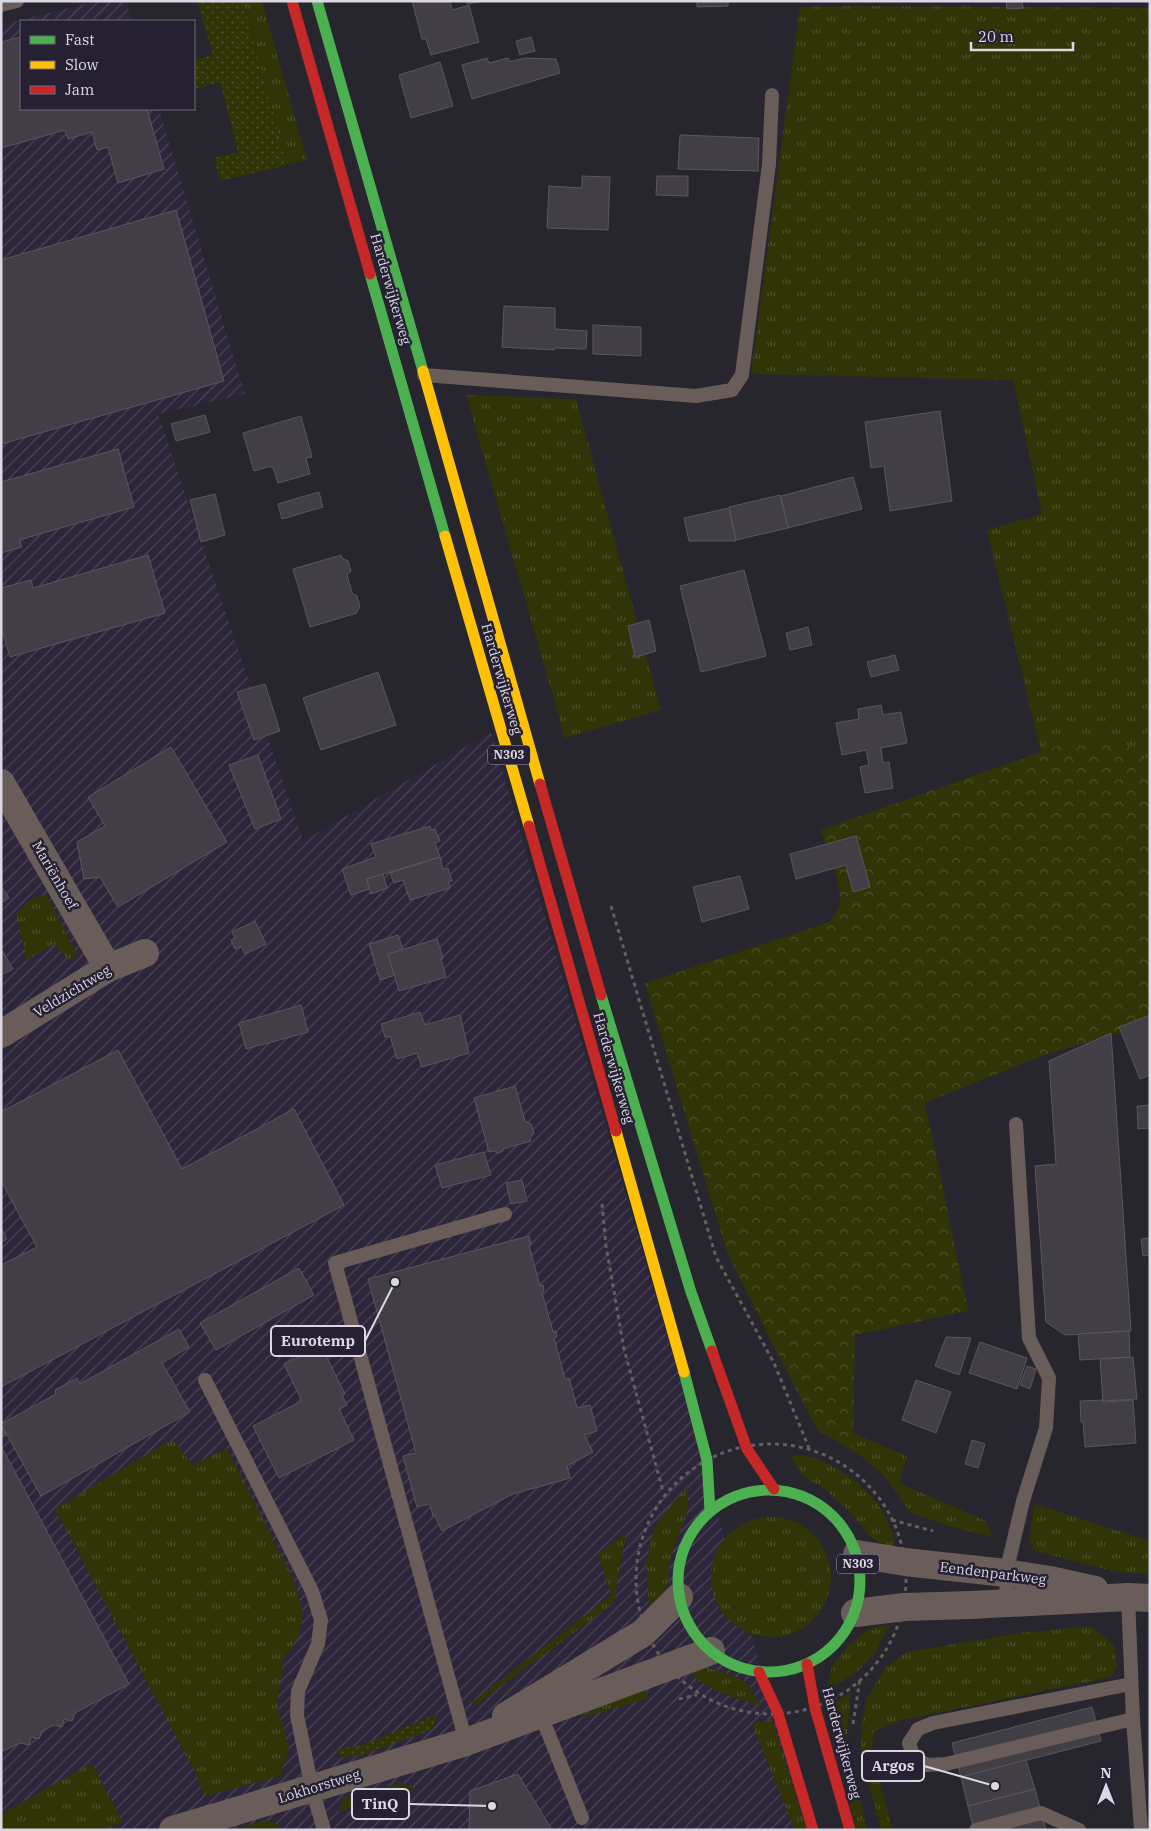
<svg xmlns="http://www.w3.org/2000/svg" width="1151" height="1831" font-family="'IBM Plex Serif',serif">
<defs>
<pattern id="industrial-furrows" width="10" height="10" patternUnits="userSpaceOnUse" patternTransform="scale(1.25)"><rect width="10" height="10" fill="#2d263b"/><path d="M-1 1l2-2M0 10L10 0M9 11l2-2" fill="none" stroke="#4b4557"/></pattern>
<pattern id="grass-tufts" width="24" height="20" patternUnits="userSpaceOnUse" patternTransform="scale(1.25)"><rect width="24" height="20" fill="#303406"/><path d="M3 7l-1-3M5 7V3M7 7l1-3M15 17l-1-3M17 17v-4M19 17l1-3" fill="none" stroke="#4d512a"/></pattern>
<pattern id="forest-crowns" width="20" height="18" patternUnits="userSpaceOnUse" patternTransform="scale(1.25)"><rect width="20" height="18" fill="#303406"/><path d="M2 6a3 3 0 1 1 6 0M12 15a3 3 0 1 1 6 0" fill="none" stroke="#4d512a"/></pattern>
<pattern id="garden-dots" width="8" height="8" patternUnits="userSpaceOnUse" patternTransform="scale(1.25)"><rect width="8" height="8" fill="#303406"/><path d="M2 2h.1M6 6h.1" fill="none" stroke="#4d512a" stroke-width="1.8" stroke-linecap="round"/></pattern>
</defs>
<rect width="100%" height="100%" fill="#27252e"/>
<path fill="url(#industrial-furrows)" d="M 96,1 L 126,1 L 132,21 L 21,21 L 21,109 L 159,109 L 245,394 L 158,414 L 303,841 L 491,732 L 684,1393 L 806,1830 L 1,1830 L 1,25 Z"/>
<g fill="url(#grass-tufts)">
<path d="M 243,1 L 262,1 L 307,160 L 287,165 Z"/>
<path d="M 857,6 L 1150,8 L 1150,770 L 1139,752 L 1122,742 L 1099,738 L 1069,742 L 1041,752 L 987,530 L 1042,514 L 1013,380 L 751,374 L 800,7 Z"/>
<path d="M 466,395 L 576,399 L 661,710 L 565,738 Z"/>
<path d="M 46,894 L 77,954 L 69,961 L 54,944 L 27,960 L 16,914 L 33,898 Z"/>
<path d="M 853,1433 L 907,1456 L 899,1483 L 986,1521 L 993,1537 L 951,1527 L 911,1513 L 885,1477 L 866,1460 L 853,1451 Z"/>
<path d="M 169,1441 L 174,1441 L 193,1465 L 227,1448 L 295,1582 L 303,1615 L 298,1638 L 284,1658 L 277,1704 L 289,1749 L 280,1776 L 205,1796 L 194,1770 L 55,1509 Z"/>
<path d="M 790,1456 C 795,1456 801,1455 806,1456 C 828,1459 867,1487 879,1506 C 886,1517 891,1529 895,1542 L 890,1549 L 869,1536 L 853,1515 L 825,1489 L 803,1476 Z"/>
<path d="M 688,1487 L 688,1511 L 669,1561 L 668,1583 L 660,1598 L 649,1607 L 646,1562 L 654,1529 L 672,1503 Z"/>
<path d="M 1034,1504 L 1150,1541 L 1150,1575 L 1112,1571 L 1035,1551 L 1029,1542 Z"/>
<circle cx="771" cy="1577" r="60"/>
<path d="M 626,1533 L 614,1603 L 477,1704 L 471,1703 L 611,1595 L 598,1554 Z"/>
<path d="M 889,1625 L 876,1652 L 859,1670 L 827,1691 L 832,1666 L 849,1645 L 871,1628 Z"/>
<path d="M 1091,1626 L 1114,1645 L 1117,1666 L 1111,1677 L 902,1720 L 874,1731 L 871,1750 L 893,1830 L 881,1830 L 861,1755 L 861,1727 L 867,1698 L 885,1668 L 906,1652 L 1020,1633 Z"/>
<path d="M 707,1668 L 730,1674 L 747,1683 L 761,1705 C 731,1698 709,1691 686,1670 Z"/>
<path d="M 642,1685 L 649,1698 L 575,1720 Z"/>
<path d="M 851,1692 L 846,1743 L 867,1830 L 856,1830 L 828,1708 Z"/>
<path d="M 772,1720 L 807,1830 L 795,1830 L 754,1729 L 754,1722 Z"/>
<path d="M 92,1763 L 123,1823 L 99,1830 L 1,1830 L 1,1814 Z"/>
<path d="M 402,1783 L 417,1789 L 338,1812 L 344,1798 Z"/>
<path d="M 266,1820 L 281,1826 L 267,1830 L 233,1830 Z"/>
</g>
<path fill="url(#forest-crowns)" d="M 1099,738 L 1122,742 L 1139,752 L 1150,770 L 1150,1024 L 1044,1055 L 924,1103 L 932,1134 L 968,1311 L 855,1335 L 853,1451 L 818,1431 L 768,1335 L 727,1252 L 645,983 L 829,922 C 832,918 836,914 838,909 C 846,892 827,848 820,830 L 1069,742 Z"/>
<g fill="url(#garden-dots)">
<path d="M 197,1 L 243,1 L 287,165 L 220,181 L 214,158 L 238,152 L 220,82 L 194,89 L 194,60 L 213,55 Z"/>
<path d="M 437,1714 L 433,1729 L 360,1756 L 342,1757 L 335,1750 L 362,1745 Z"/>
</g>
<g fill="#413e45" stroke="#5a565e">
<path d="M 412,1 L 450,1 L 452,10 L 469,5 L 479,42 L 431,55 L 426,39 L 422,39 Z"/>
<path d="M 467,1 L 486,1 L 467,4 Z"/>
<path d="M 697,1 L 728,1 L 728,6 L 697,7 Z"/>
<path d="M 1006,1 L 1022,1 L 1023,8 L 1007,9 Z"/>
<path d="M 21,37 L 21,109 L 147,109 L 164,169 L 118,183 L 108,147 L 97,150 L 92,132 L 68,139 L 65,130 L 1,148 L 1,42 Z"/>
<path d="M 531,37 L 535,51 L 520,55 L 516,41 Z"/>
<path d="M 487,58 L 489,63 L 508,58 L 510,62 L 524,58 L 556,59 L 560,73 L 472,99 L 462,65 Z"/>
<path d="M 440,62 L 453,106 L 411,118 L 399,75 Z"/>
<path d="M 680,135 L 759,138 L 758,171 L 678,169 Z"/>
<path d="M 582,176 L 610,177 L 608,230 L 547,228 L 549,186 L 582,188 Z"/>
<path d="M 657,176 L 688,176 L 688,196 L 656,195 Z"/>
<path d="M 176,210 L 224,381 L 1,444 L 1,260 Z"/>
<path d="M 504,306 L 555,308 L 555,329 L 587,331 L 586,349 L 554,348 L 554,350 L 502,347 Z"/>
<path d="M 593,325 L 641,327 L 641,356 L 593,354 Z"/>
<path d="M 940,411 L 952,501 L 890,511 L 884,466 L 871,468 L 865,422 Z"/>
<path d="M 205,415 L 210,432 L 176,441 L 171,424 Z"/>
<path d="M 301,416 L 312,457 L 306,458 L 310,474 L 278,483 L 273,467 L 272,468 L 271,466 L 254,471 L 243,433 Z"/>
<path d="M 118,449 L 134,507 L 19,540 L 22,547 L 1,553 L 1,482 Z"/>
<path d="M 853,477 L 862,509 L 788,528 L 781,496 Z"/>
<path d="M 319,492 L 323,507 L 282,519 L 278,504 Z"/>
<path d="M 215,494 L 225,535 L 201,542 L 190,500 Z"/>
<path d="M 780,495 L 788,528 L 736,540 L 729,507 Z"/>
<path d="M 729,508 L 736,541 L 689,541 L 684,518 Z"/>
<path d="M 148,555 L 165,613 L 10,657 L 1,626 L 1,588 L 31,580 L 33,588 Z"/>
<path d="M 341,555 L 342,558 L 348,561 L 351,571 L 347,575 L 352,593 L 357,596 L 360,607 L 357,611 L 357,613 L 310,627 L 293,569 Z"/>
<path d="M 744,570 L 766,656 L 701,672 L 680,586 Z"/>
<path d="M 649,620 L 656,651 L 635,657 L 628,626 Z"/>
<path d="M 808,627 L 812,645 L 790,650 L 786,633 Z"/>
<path d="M 895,655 L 899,670 L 871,677 L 867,662 Z"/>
<path d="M 378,672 L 396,725 L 321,750 L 303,698 Z"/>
<path d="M 265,684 L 280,731 L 254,740 L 237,692 Z"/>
<path d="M 881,705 L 883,715 L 901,712 L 907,743 L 881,748 L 883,763 L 889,762 L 893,788 L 865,793 L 860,767 L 869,765 L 866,750 L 842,755 L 836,723 L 859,719 L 858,709 Z"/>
<path d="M 171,747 L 227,842 L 118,907 L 100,877 L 84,879 L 77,842 L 105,826 L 88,797 Z"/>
<path d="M 258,755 L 281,819 L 255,829 L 229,765 Z"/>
<path d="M 430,826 L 431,830 L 435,829 L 440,841 L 435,843 L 440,857 L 367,879 L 369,889 L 351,895 L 342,869 L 376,857 L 371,844 Z"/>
<path d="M 856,836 L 870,887 L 853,892 L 846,865 L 796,879 L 790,854 Z"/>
<path d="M 440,857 L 443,870 L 448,868 L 452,881 L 448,882 L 450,888 L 410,900 L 403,880 L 394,883 L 390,873 Z"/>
<path d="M 383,874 L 387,888 L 371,894 L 367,879 Z"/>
<path d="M 740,876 L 749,909 L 702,922 L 693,887 Z"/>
<path d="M 1,886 L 9,898 L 1,903 Z"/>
<path d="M 255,921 L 266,944 L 245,954 L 241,946 L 235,949 L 231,940 L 235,938 L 232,932 Z"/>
<path d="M 398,935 L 403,950 L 388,954 L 395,975 L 380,980 L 369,944 Z"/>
<path d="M 437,939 L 443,958 L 441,959 L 446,977 L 399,991 L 388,954 Z"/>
<path d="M 1,949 L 13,969 L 1,975 Z"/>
<path d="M 301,1005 L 308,1032 L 246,1049 L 239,1023 Z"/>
<path d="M 420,1012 L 425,1025 L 460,1015 L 469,1053 L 422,1067 L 417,1053 L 397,1059 L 390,1036 L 385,1037 L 381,1024 Z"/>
<path d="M 1150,1015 L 1150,1075 L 1140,1079 L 1119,1027 Z"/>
<path d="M 1111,1033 L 1131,1331 L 1065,1335 L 1046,1322 L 1035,1166 L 1056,1164 L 1049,1061 Z"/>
<path d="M 118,1050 L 182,1169 L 294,1109 L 344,1205 L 1,1387 L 1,1265 L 37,1247 L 1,1181 L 1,1112 Z"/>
<path d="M 515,1086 L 525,1121 L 531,1124 L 534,1133 L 530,1138 L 531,1141 L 503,1149 L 503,1151 L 498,1153 L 494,1151 L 489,1152 L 474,1098 Z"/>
<path d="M 1150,1105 L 1150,1128 L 1138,1129 L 1137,1106 Z"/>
<path d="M 484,1152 L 491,1175 L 442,1188 L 435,1165 Z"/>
<path d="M 522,1180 L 527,1201 L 511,1204 L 506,1183 Z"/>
<path d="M 1,1228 L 7,1239 L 1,1242 Z"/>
<path d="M 529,1236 L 531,1244 L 529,1245 L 540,1286 L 543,1285 L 544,1291 L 542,1292 L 553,1332 L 556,1331 L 557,1337 L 554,1338 L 565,1379 L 569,1378 L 577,1408 L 590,1405 L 597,1431 L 584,1435 L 593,1452 L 567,1466 L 570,1478 L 513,1494 L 442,1531 L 435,1516 L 433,1516 L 430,1504 L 417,1507 L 403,1456 L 416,1453 L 368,1279 Z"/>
<path d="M 1150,1238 L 1150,1255 L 1143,1256 L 1141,1239 Z"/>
<path d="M 299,1268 L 314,1295 L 216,1350 L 200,1323 Z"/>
<path d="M 179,1329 L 189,1347 L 162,1363 L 190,1412 L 41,1496 L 1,1424 L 56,1394 L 55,1390 L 77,1378 L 80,1384 Z"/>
<path d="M 1129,1331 L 1130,1357 L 1080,1360 L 1078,1334 Z"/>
<path d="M 946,1337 L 971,1338 L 959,1375 L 935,1366 Z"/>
<path d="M 980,1342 L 1027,1358 L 1017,1389 L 969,1373 Z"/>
<path d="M 321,1346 L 345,1394 L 342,1395 L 347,1405 L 339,1409 L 354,1440 L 279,1478 L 253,1426 L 302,1401 L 284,1364 Z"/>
<path d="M 1133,1357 L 1137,1399 L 1103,1401 L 1100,1359 Z"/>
<path d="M 1027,1366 L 1036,1369 L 1030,1389 L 1020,1385 Z"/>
<path d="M 916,1380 L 951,1392 L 936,1433 L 902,1420 Z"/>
<path d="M 1103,1400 L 1103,1402 L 1133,1400 L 1136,1443 L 1085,1447 L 1083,1422 L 1081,1422 L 1080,1401 Z"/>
<path d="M 1,1426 L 6,1435 L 1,1438 Z"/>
<path d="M 972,1440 L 985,1444 L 978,1468 L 965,1464 Z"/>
<path d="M 1,1446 L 129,1684 L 75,1713 L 72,1721 L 64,1719 L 62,1727 L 54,1725 L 42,1731 L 39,1739 L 31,1737 L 29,1745 L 20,1743 L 1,1752 Z"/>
<path d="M 1092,1707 L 1101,1741 L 961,1777 L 952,1743 Z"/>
<path d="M 1026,1760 L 1035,1789 L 968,1806 L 961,1777 Z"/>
<path d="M 518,1774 L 552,1830 L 469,1830 L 470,1791 Z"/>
<path d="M 1035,1789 L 1046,1830 L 974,1830 L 968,1806 Z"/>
</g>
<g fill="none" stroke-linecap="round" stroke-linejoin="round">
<g stroke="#655e5e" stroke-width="3" stroke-dasharray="4 4" stroke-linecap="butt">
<path d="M 611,906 L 716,1257 L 774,1363 L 809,1448"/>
<path d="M 602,1204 L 606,1246 L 624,1349 L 663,1491"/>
<circle cx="771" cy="1579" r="135"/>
<path d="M 892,1520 L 933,1531"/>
<path d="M 679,1699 L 697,1695"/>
<path d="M 853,1724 L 860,1679"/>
</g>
<g stroke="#685d59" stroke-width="14">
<path d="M 1,5 L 17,1"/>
<path d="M 424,375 L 696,396 L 732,390 L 742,375 L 769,164 L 772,95"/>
<path d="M 205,1380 L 312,1591 L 321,1620 L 318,1644 L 298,1691 L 297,1715 L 312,1789 L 324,1830"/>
<path d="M 1128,1597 L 1133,1719 L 1141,1830"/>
<path d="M 1007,1603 L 1006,1573 L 1023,1501 L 1046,1428 L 1049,1378 L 1029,1338 L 1016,1124"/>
<path d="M 1131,1684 L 933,1723 L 918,1729 L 909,1743 L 914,1758 L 927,1765 L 946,1764 L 1133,1719"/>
<path d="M 538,1711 L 547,1730 L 582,1818"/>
<path d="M 466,1742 L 335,1263 L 505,1214"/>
<path d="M 976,1830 L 1041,1813 L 1079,1830"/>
</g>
<g stroke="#685d59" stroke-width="28">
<path d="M 1,783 L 108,968"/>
<path d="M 1,1034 L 108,968 L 145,953"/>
<path d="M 857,1554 L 905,1562 L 1006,1573 L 1050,1580 L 1095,1590"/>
<path d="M 855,1613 L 904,1607 L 971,1605 L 1128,1597 L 1150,1598"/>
<path d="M 506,1716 L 643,1633 L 679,1597"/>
<path d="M 173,1830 L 466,1742 L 711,1651"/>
</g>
<g stroke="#4caf50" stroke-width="11">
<path d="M 317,1 L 423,371"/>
<path d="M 370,274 L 445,536"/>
<path d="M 601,995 L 691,1292 L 712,1351"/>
<path d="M 684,1372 L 707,1460 L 710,1511"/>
<circle cx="769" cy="1581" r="91"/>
</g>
<g stroke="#ffc107" stroke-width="11">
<path d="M 423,371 L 540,784"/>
<path d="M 445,536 L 529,826"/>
<path d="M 616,1131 L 684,1372"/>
</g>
<g stroke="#c62828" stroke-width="11">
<path d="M 292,1 L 370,274"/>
<path d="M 540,784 L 601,995"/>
<path d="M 529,826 L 616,1131"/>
<path d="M 712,1351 L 747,1449 L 774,1489"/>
<path d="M 807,1664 L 815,1708 L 850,1830"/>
<path d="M 759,1672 L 778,1713 L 813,1830"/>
</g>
</g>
<g text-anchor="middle" stroke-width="5" stroke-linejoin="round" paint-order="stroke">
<g fill="#262132" stroke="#a5a0ae" stroke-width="1">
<rect x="488" y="745.5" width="42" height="19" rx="4"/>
<rect x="837" y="1554.5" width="42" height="19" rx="4"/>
</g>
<g font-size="12" font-weight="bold" fill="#dbd7e3">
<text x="509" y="759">N303</text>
<text x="858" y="1568">N303</text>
</g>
<g font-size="14" fill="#dbd7e3" stroke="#262132">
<text transform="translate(391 289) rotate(74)" y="5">Harderwijkerweg</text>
<text transform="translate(502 679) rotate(74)" y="5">Harderwijkerweg</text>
<text transform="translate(55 875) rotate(60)" y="5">Mariënhoef</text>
<text transform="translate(72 991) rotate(-31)" y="5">Veldzichtweg</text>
<text transform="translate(614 1068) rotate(74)" y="5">Harderwijkerweg</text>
<text transform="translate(993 1573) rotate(7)" y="5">Eendenparkweg</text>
<text transform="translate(842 1743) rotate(75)" y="5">Harderwijkerweg</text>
<text transform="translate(319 1786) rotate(-17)" y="5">Lokhorstweg</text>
</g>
</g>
<path fill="none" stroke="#dbd7e3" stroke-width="2" d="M395 1282L365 1341M995 1786L924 1766M492 1806L409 1804"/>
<g fill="#dbd7e3" stroke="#262132" stroke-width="2">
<circle cx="395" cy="1282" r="5"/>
<circle cx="995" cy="1786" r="5"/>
<circle cx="492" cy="1806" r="5"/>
</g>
<g fill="#262132" stroke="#dbd7e3" stroke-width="2">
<rect x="271" y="1326" width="94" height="30" rx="5"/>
<rect x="862" y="1751" width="62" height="30" rx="5"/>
<rect x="352" y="1789" width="57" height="30" rx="5"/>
</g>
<g font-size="15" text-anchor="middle" font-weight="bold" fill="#dbd7e3">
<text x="318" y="1346">Eurotemp</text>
<text x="893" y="1771">Argos</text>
<text x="380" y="1809">TinQ</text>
</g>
<rect width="1151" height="1831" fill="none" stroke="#dbd7e3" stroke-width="5"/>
<rect x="20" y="20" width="175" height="90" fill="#262132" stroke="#6e6a79"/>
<rect x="30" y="36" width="25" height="8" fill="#4caf50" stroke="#6e6a79"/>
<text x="65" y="45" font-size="15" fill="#dbd7e3">Fast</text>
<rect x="30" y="61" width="25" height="8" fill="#ffc107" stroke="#6e6a79"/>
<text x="65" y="70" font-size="15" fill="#dbd7e3">Slow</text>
<rect x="30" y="86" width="25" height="8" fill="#c62828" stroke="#6e6a79"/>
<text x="65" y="95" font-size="15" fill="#dbd7e3">Jam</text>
<g transform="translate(1106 1786)" stroke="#262132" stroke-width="4" paint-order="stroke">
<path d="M0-4L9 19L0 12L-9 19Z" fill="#dbd7e3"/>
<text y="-8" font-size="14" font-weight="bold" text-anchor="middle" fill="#dbd7e3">N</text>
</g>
<path d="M971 42v8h102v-8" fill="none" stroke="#dbd7e3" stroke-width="2.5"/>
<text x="978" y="42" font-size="15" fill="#dbd7e3" stroke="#262132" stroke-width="4" paint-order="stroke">20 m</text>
</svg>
